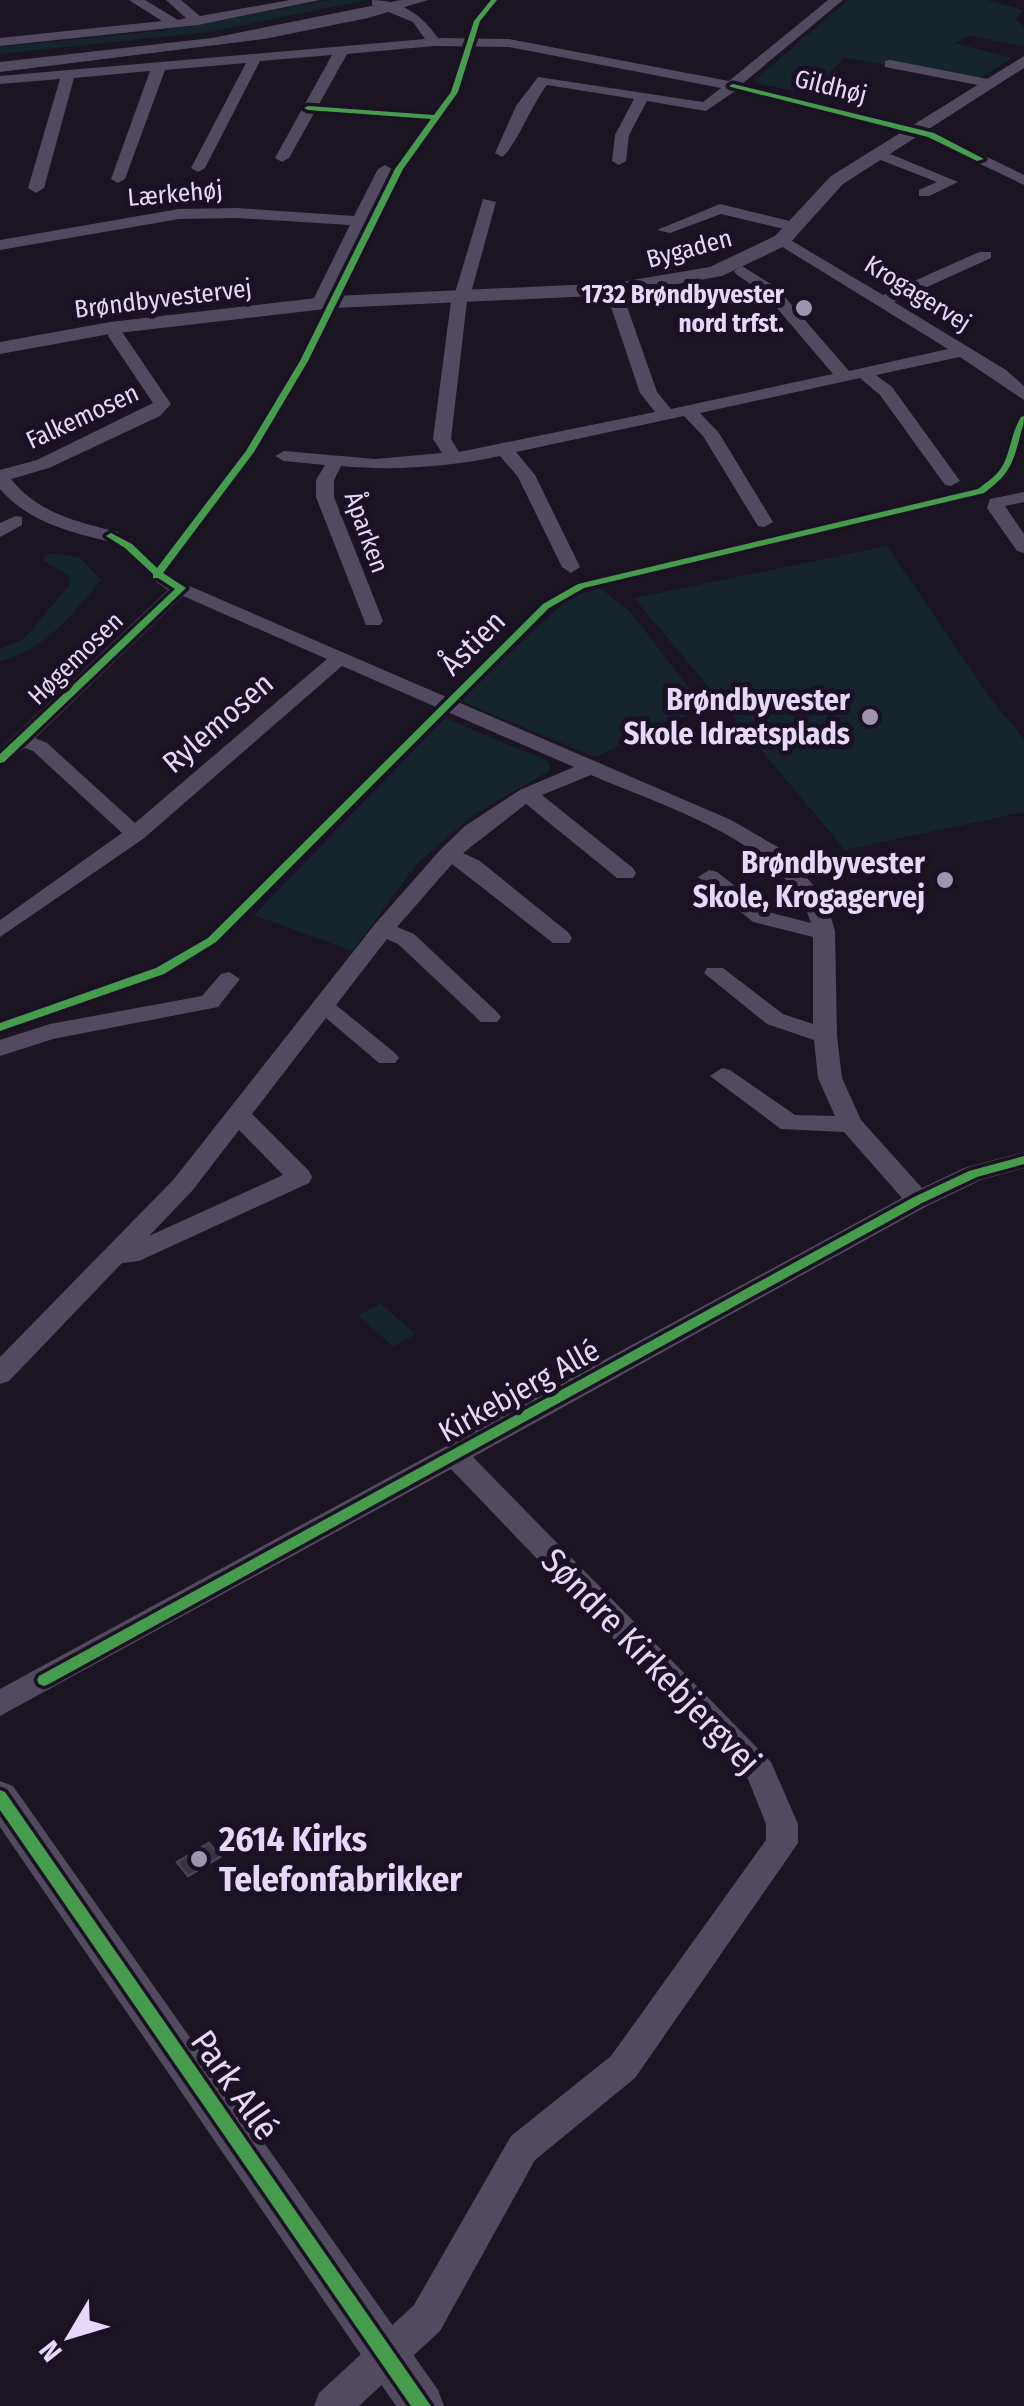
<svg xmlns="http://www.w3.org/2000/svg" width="1024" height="2406" font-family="'Fira Sans Condensed',sans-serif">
<rect width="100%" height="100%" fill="#1a1520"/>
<g fill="#16242b">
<path d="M 330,0 L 368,0 L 210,32 L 0,54 L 0,47 L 167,30 Z"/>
<path d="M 848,0 L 987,0 L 1023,10 L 1016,19 L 1024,28 L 1024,46 L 969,36 L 955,43 L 1012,58 L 977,80 L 844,58 L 809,94 L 759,84 L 755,80 Z"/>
<path d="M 887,546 L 988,695 L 1024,739 L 1024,812 L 845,850 L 634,598 Z"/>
<path d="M 54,553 L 79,557 L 101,580 C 74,613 43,652 0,661 L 0,649 L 24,639 L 70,584 L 68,575 L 44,561 L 44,556 Z"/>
<path d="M 600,588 L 630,611 L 704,708 L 595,757 L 458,700 L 570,597 Z"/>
<path d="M 445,718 L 548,761 L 551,770 L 473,815 L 419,862 L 352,951 L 254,915 Z"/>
<path d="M 380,1303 L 415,1334 L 394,1347 L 358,1316 Z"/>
</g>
<path fill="#3a3342" stroke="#4a4153" stroke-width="2.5" d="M 209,1843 L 220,1857 L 188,1876 L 177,1862 Z"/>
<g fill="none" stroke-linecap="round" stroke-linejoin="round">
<g fill="#524b5f" fill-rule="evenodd">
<path d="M 129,0 L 145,0 L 178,20 L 186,18 L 166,0 L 181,0 L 200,16 L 290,0 L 320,0 L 198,25 L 0,46 L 0,38 L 162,21 Z"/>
<path d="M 372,0 C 401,0 422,15 438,38 L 509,39 L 729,81 L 828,0 L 843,0 L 742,84 L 936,132 L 1024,175 L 1024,185 L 926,138 L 735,91 L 706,111 L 647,101 L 629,135 L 626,161 L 619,165 L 612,161 L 615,135 L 634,99 L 547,85 C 534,101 513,151 502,157 L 495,153 L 516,106 L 538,77 L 703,102 L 721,88 L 509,47 L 434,46 L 347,54 L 289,158 L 282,162 L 275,158 L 332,55 L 260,61 L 205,168 L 198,172 L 191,168 L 246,63 L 165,70 L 125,179 L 118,183 L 111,179 L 150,71 L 74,78 L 44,188 L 36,193 L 28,188 L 60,79 L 0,84 L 0,76 L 425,39 L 413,22 L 372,5 Z"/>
<path d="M 890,60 L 988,79 L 995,83 L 988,87 L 885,67 L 885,61 Z"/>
<path d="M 873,151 L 883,151 L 958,182 L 929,196 L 919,196 L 919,190 L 937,182 L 873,157 Z"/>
<path d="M 385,165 L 392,169 L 327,304 L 319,309 L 311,304 L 350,225 L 237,218 L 179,219 L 0,250 L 0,240 L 179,209 L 237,208 L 354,216 L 378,169 Z"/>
<path d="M 483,199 L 496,202 L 471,293 L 464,297 L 467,301 L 451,439 L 459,452 L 655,412 L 640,393 L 608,298 L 616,293 L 624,298 L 657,392 L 671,409 L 833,374 L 765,294 L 736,274 L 734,271 L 742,266 L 777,288 L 849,371 L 948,349 L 776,243 L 774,240 L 782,235 L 883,295 L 979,252 L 991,252 L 991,258 L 894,302 L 1006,370 L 1024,386 L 1024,400 L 960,357 L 876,375 L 892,387 L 960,481 L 951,486 L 945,485 L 880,395 L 860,378 L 700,413 L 719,433 L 773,522 L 764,527 L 758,526 L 703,436 L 684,416 L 516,452 L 535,475 L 580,567 L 571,573 L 562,567 L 518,477 L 500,456 C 449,467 394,471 341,466 L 334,480 L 334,497 L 383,621 L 380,625 L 366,625 L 316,497 L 316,480 L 325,465 L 284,461 L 275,456 L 284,451 L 375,459 L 442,453 L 433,439 L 451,301 L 458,296 L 455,293 Z"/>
<path d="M 720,204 L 802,224 L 805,227 L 797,232 L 721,214 L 670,233 L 657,230 Z"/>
<path d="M 110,332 L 122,332 L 171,404 L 160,416 L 49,468 L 11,479 C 38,513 77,522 118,532 L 120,536 L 111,542 C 70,532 28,522 0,489 L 0,470 L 37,460 L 153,403 L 108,336 Z"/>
<path d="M 1024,492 L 1024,502 L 1005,506 L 1024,534 L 1024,553 L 1017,551 L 987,508 L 990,499 Z"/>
<path d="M 16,516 L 22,517 L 22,525 L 0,537 L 0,523 Z"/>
<path d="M 164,575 L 731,820 L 783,850 L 826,900 L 835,931 L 837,1036 L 842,1078 L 861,1120 L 922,1188 L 964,1168 L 1024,1152 L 1024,1168 L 981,1180 L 927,1206 L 473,1457 L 771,1762 L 798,1824 L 798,1843 L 635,2078 L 535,2160 L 440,2331 L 359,2406 L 314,2406 L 319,2393 L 414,2305 L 511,2136 L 611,2056 L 766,1840 L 766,1824 L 748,1779 L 451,1469 L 0,1716 L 0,1689 L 902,1198 L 844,1132 L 781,1129 L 710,1076 L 722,1068 L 730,1070 L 795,1115 L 835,1116 L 818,1078 L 814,1040 L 767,1024 L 704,973 L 707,968 L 723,968 L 783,1014 L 813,1024 L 813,937 L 753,922 L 698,877 L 709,870 L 717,872 L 768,912 L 811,923 C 787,842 662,806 591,775 L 542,795 L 633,868 L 636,873 L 633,878 L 617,878 L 526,804 L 463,853 L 480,861 L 569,933 L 572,938 L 569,943 L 553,943 L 452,864 L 397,927 L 414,934 L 497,1012 L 501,1017 L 497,1022 L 481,1022 L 398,944 L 387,939 L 336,1005 L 395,1053 L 399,1058 L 395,1063 L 379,1063 L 326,1018 L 252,1114 L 309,1171 L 312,1177 L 309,1183 L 139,1261 L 122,1263 L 9,1381 L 0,1384 L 0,1357 L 174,1179 L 375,924 L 441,849 L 465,826 L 520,790 L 574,767 L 342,666 L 143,839 L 0,937 L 0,920 L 122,833 L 33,751 L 25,748 L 0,766 L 0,749 L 168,590 L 155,581 ZM 183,596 L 327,659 L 135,823 L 47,743 L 35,738 ZM 239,1130 L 283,1175 L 149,1236 L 192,1191 Z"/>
<path d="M 229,972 L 240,979 L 218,1007 L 53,1039 L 0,1056 L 0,1040 L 50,1024 L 202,996 L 221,974 Z"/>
</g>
<g fill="#524b5f" fill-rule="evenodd">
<path d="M 401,0 L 428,0 L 368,18 L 264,39 L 0,72 L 0,62 L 212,38 Z"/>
<path d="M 1024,56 L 1024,68 L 843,184 L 789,244 L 722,276 L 615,295 L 334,308 L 110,334 L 0,354 L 0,342 L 110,322 L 334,296 L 615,283 L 710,267 L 775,236 L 831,176 Z"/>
<path d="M 0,1781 L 13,1786 L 438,2390 L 444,2406 L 396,2406 L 0,1827 Z"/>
</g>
<defs>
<g id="cycleway">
<path d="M 491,0 L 497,0 L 480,21 L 458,92 L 403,169 L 308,361 L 254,452 L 163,573 L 186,588 L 4,762 L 0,763 L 0,754 L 175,589 L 158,578 L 153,578 L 153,574 L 125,548 L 106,536 L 111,533 L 132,544 L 157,568 L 246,451 L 300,361 L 395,169 L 431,119 L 308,110 L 304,108 L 308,106 L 434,115 L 451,92 L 474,21 Z"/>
<path d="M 733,84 L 934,133 L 984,159 L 977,161 L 928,137 L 731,87 L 729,86 Z"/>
<path d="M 1024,416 C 1024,426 1021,431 1019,440 C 1012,467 1007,476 984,493 L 584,588 L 549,608 L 216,942 L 164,974 L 0,1031 L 0,1023 L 156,968 L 208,938 L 543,604 L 578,584 L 978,489 C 987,482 997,476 1003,465 C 1011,450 1011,433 1021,417 Z"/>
<path d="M 1024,1156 L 1024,1164 L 977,1177 L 922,1203 L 49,1684 L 44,1686 L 39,1684 L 37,1680 L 39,1676 L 914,1197 L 969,1171 Z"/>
<path d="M 0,1790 L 5,1792 L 431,2406 L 411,2406 L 0,1810 Z"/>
</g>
</defs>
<use href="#cycleway" stroke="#1a1124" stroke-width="7"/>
<use href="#cycleway" fill="#469c4c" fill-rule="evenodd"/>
</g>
<g fill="#9f94ae" stroke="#1a1124" stroke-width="4">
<circle cx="804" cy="308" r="10"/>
<circle cx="870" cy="717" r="10"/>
<circle cx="945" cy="880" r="10"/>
<circle cx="199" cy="1859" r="10"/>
</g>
<g text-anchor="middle" stroke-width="10" stroke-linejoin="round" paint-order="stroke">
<g font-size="25" fill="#e7d8fb" stroke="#1a1124">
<text transform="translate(831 86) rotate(14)" y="9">Gildhøj</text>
<text transform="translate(175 193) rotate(-5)" y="9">Lærkehøj</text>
<text transform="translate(689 248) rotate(-15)" y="9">Bygaden</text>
<text transform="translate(918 293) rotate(32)" y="9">Krogagervej</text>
<text transform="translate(163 298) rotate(-7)" y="9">Brøndbyvestervej</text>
<text transform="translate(82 416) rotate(-25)" y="9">Falkemosen</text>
<text transform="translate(367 532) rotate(70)" y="9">Åparken</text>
<text transform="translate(75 658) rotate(-44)" y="9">Høgemosen</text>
</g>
<g font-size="25" font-weight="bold" fill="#e7d8fb" stroke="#1a1124" text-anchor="end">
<text x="784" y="303">1732 Brøndbyvester<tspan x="784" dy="29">nord trfst.</tspan></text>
</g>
<g font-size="30" fill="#e7d8fb" stroke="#1a1124">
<text transform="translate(473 643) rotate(-45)" y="10">Åstien</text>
<text transform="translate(218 723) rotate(-41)" y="10">Rylemosen</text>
<text transform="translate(519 1391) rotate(-29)" y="10">Kirkebjerg Allé</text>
</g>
<g font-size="30" font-weight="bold" fill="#e7d8fb" stroke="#1a1124" text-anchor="end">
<text x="850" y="710">Brøndbyvester<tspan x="850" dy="34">Skole Idrætsplads</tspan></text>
<text x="925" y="873">Brøndbyvester<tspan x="925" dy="34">Skole, Krogagervej</tspan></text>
</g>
<g font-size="35" fill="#e7d8fb" stroke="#1a1124">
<text transform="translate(651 1661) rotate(46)" y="12">Søndre Kirkebjergvej</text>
<text transform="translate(235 2085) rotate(55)" y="12">Park Allé</text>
</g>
<g font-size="35" font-weight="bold" fill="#e7d8fb" stroke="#1a1124" text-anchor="start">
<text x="219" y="1851">2614 Kirks<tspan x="219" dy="40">Telefonfabrikker</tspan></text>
</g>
</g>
<g transform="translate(70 2336) rotate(232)" stroke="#1a1124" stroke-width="8" paint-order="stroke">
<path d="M0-8L18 38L0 25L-18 38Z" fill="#e7d8fb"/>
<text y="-15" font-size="28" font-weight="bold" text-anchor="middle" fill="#e7d8fb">N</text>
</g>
</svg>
